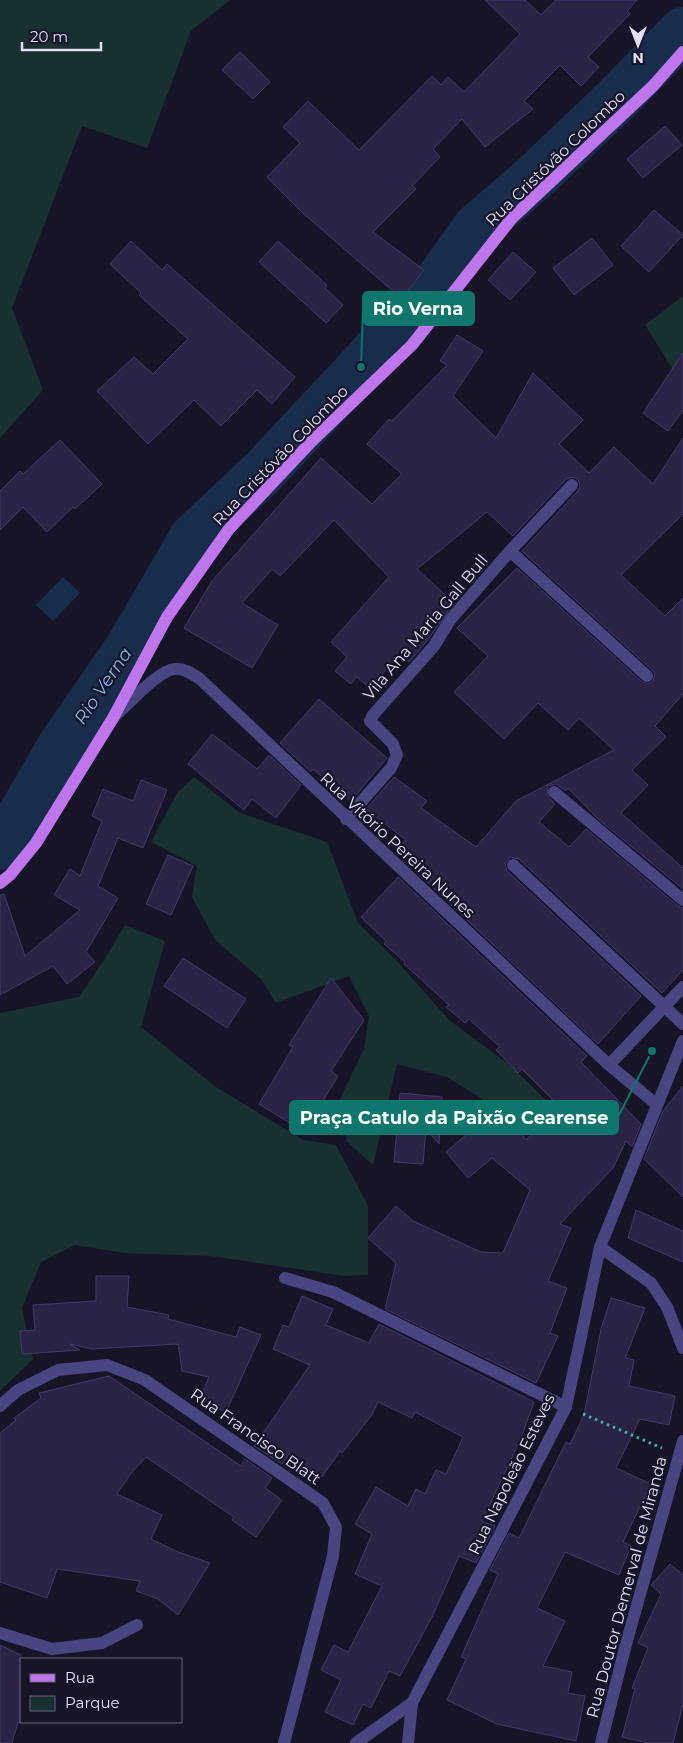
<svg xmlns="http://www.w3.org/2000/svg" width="683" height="1743" font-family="Montserrat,sans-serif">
<rect width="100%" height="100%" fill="#171428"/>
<g fill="#183130">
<path d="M 0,0 L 230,0 L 191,31 L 147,148 L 82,126 L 12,308 L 43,390 L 0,438 Z"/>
<path d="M 683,296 L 683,385 L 645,325 Z"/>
<path d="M 194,777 L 240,813 L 327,842 L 358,923 L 396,960 L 449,1020 L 511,1066 L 552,1106 L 525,1126 L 447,1077 L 397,1064 L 373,1165 L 347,1142 L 339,1101 L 364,1049 L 369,1016 L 349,976 L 276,1003 L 261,979 L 215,940 L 192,897 L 197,866 L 151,842 L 177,793 Z"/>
<path d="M 125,925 L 165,941 L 141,1027 L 216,1087 L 303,1140 L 336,1145 L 368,1206 L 368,1275 L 344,1276 L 211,1256 L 124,1253 L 75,1245 L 41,1262 L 22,1308 L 33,1359 L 0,1391 L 0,1013 L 79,997 L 106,957 Z"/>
</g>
<path fill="#182d4c" d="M 63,577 L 80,593 L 53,621 L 36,605 Z"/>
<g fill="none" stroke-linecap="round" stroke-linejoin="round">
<path stroke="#182d4c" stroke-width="48" d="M 0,846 L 7,840 L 60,748 L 129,648 L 193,538 L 264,471 L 361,367 L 440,279 L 476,228 L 535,177 L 617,99 L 683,31"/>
</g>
<g fill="#2a2346" stroke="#43386f">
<path d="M 485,0 L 525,0 L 541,15 L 556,0 L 637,0 L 627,11 L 630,14 L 588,57 L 599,67 L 581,86 L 560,65 L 524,101 L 533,109 L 485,147 L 462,119 L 433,149 L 440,157 L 412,186 L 416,189 L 373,232 L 424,270 L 402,299 L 304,214 L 267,177 L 300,143 L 283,127 L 308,101 L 359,150 L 432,76 L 441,85 L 448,77 L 464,92 L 520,34 Z"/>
<path d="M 240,52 L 270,82 L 253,99 L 222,70 Z"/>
<path d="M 665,126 L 682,145 L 643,178 L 627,159 Z"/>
<path d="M 654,210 L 683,235 L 649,272 L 621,246 Z"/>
<path d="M 592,238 L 613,265 L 574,295 L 553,268 Z"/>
<path d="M 131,241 L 162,270 L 167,264 L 295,377 L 272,404 L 257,390 L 221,426 L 194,400 L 148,444 L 97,391 L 134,357 L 153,374 L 188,339 L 139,295 L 141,293 L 110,264 Z"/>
<path d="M 278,241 L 327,285 L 325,288 L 343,305 L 326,323 L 259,262 Z"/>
<path d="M 513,252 L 536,272 L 510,300 L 488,280 Z"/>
<path d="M 457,335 L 483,351 L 453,396 L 496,438 L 533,373 L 583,420 L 559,444 L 589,473 L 614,447 L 653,484 L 683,438 L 683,514 L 621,575 L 665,616 L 683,598 L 683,694 L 655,726 L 666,737 L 632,770 L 648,785 L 621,813 L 683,868 L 683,889 L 597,818 L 568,788 L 566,791 L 556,784 L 548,786 L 547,795 L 555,804 L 539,822 L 569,847 L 586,829 L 678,906 L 683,908 L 683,970 L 662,993 L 519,859 L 510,857 L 505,864 L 507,871 L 641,996 L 598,1044 L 409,865 L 412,862 L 396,850 L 406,840 L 366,809 L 394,777 L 427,801 L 421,808 L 476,847 L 516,801 L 614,750 L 579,718 L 568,730 L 538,703 L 504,739 L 454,692 L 488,656 L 457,628 L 517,568 L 642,682 L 649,684 L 653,681 L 655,674 L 652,670 L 522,551 L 578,491 L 580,486 L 578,479 L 573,477 L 566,479 L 513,536 L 487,512 L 417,569 L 454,603 L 427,641 L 409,662 L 400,654 L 370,688 L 357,677 L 351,684 L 335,671 L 347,657 L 331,642 L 389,577 L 334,520 L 280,576 L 272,569 L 242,603 L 278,625 L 252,668 L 184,628 L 212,581 L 321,458 L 372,504 L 402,474 L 367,444 L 389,419 L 392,421 L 447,365 L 440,361 Z"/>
<path d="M 683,353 L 683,410 L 668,431 L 643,413 Z"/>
<path d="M 60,440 L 102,484 L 75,509 L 73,507 L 47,532 L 23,507 L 0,530 L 0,491 L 20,471 L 23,474 Z"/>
<path d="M 319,699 L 387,758 L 351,801 L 313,769 L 311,772 L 280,743 Z"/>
<path d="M 212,734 L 257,769 L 269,755 L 301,785 L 276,818 L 252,799 L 244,810 L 188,764 Z"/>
<path d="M 141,780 L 167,790 L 143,848 L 118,838 L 98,886 L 118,898 L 86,952 L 95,962 L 67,984 L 53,966 L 0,995 L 0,895 L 4,894 L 25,956 L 80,910 L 54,895 L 70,869 L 80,876 L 102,821 L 92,816 L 103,789 L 133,801 Z"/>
<path d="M 168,855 L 193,866 L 171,915 L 146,904 Z"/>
<path d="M 398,877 L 587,1056 L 581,1062 L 641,1124 L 632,1147 L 626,1141 L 613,1168 L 560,1224 L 571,1228 L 548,1281 L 567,1288 L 550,1333 L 558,1336 L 536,1383 L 385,1309 L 396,1263 L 368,1238 L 396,1206 L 413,1221 L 481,1252 L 503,1253 L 530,1190 L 492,1158 L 468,1178 L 446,1152 L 499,1107 L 526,1140 L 561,1108 L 522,1069 L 518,1073 L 496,1050 L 500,1047 L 469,1019 L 465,1023 L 446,1007 L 449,1005 L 404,964 L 405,962 L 384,944 L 386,941 L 361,917 Z"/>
<path d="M 183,958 L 246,999 L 227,1028 L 164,986 Z"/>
<path d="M 331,978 L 364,1020 L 331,1071 L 338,1076 L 304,1132 L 259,1104 L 293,1047 L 289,1045 Z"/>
<path d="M 683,1086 L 683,1197 L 644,1159 L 663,1111 Z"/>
<path d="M 400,1093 L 442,1097 L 439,1144 L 426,1129 L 423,1164 L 394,1162 Z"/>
<path d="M 636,1210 L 683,1231 L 683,1262 L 628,1238 Z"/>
<path d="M 96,1276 L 129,1276 L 127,1307 L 169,1315 L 168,1319 L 236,1337 L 240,1327 L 261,1335 L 226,1412 L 199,1400 L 209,1377 L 182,1371 L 178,1344 L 92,1349 L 70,1344 L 80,1350 L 22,1354 L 20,1331 L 35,1330 L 33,1305 L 96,1301 Z"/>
<path d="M 302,1296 L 333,1309 L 326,1325 L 369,1343 L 379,1324 L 534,1402 L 521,1438 L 482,1521 L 495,1526 L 476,1563 L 459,1556 L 432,1617 L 400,1676 L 389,1671 L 371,1708 L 363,1704 L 353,1725 L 325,1712 L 341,1680 L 321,1670 L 334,1645 L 348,1652 L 382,1586 L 355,1574 L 372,1534 L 355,1524 L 376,1487 L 408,1506 L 416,1489 L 425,1494 L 436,1470 L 446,1474 L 463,1437 L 415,1412 L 412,1418 L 378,1402 L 371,1416 L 342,1453 L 340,1451 L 322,1477 L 289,1454 L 282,1464 L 254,1446 L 310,1365 L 273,1349 L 283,1325 L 289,1327 Z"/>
<path d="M 611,1298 L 645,1308 L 625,1358 L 634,1360 L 629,1386 L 675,1396 L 669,1425 L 640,1419 L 616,1468 L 651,1484 L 623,1542 L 631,1546 L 619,1575 L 565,1552 L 537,1608 L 565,1621 L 543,1666 L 572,1672 L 568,1693 L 585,1696 L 576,1741 L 497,1724 L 447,1700 L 466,1659 L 461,1657 L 498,1574 L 490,1570 L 509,1533 L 519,1538 L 566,1442 L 570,1444 L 584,1415 L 601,1329 Z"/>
<path d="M 109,1376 L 241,1466 L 245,1459 L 272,1478 L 265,1488 L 282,1500 L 256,1537 L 232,1520 L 234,1517 L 146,1457 L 131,1473 L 117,1494 L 162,1515 L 151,1539 L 178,1552 L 210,1563 L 178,1615 L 158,1599 L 136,1591 L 140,1581 L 57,1569 L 47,1598 L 0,1582 L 0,1433 L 16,1420 L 14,1418 L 41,1398 L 39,1393 Z"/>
<path d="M 670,1564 L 683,1575 L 683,1704 L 673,1743 L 648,1743 L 622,1737 L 635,1689 L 632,1688 L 648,1648 L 638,1643 L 661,1594 L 651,1585 Z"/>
<path d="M 0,1645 L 21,1655 L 21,1723 L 18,1722 L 12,1743 L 0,1743 Z"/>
</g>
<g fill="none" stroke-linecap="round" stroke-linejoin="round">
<path stroke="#41aca6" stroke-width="3" stroke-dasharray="2.5 4" stroke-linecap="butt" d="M 583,1414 L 662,1448"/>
<g stroke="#484580" stroke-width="12">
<path d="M 510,551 L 647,676"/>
<path d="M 114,717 C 128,705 158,670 175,669 C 184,668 193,674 200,679 L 609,1065 L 656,1104"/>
<path d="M 554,792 L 683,900"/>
<path d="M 346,819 L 391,768 L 397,755 L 393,744 L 370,721 L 373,715 L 434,646 L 450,620 L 510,551 L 572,485"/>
<path d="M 513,865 L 683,1024"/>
<path d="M 609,1065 L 683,987"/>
<path d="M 600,1247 L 651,1283 L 667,1307 L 683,1348"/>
<path d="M 285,1278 L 333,1292 L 566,1407"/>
<path d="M 0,1406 L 18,1390 L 58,1370 L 107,1365 L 145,1380 L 323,1503 L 336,1527 L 333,1556 L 284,1743"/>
<path d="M 0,1633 L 52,1649 L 102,1643 L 137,1625"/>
<path d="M 356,1743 L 412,1703"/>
<path d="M 408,1743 L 412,1703 L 566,1407 L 600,1247 L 683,1041"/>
<path d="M 601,1743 L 625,1648 L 683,1441"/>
</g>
<path stroke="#bf75ec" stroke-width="12" d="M 0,883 L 10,875 L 36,843 L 113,718 L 167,617 L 229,529 L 311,442 L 412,345 L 512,218 L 653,86 L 683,52"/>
</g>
<g text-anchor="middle" stroke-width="4.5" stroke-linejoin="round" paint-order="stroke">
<g font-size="16" fill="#e2dffb" stroke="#171428">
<text transform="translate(555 158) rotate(-44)" y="6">Rua Cristóvão Colombo</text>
<text transform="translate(280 455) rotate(-46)" y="6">Rua Cristóvão Colombo</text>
<text transform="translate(425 627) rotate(-50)" y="6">Vila Ana Maria Gall Bull</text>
<text transform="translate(398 845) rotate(43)" y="6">Rua Vitório Pereira Nunes</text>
<text transform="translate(256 1436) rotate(35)" y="6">Rua Francisco Blatt</text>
<text transform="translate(511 1474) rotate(-64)" y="6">Rua Napoleão Esteves</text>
<text transform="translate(626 1587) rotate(-75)" y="6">Rua Doutor Demerval de Miranda</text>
</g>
<g font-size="18" font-style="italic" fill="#7bb8ed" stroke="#171428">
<text transform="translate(103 686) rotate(-56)" y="6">Rio Verna</text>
</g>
</g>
<path fill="none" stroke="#0f766e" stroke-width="2" d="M361 367L363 309M652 1051L618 1117"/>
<g fill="#0f766e" stroke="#171428" stroke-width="2">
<circle cx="361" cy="367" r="5"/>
<circle cx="652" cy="1051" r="5"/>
</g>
<g fill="#0f766e" stroke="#0f766e" stroke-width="2">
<rect x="363" y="292" width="111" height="33" rx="5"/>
<rect x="290" y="1101" width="328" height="33" rx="5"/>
</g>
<g font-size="18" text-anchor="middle" font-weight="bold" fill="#fff">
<text x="418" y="315">Rio Verna</text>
<text x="454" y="1124">Praça Catulo da Paixão Cearense</text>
</g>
<rect x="20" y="1658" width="162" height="65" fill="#171428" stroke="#68657c"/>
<rect x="30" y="1674" width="25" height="8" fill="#bf75ec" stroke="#68657c"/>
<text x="65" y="1683" font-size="15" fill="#e2dffb">Rua</text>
<rect x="30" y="1696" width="25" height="15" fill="#183130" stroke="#68657c"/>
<text x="65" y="1708" font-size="15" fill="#e2dffb">Parque</text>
<g transform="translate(638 45) rotate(180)" stroke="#171428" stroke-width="4" paint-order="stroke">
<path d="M0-4L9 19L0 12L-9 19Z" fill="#e2dffb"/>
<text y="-8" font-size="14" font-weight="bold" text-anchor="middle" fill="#e2dffb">N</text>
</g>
<path d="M22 42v8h79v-8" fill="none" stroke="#e2dffb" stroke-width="2.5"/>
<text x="30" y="42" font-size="15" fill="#e2dffb" stroke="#171428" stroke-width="4" paint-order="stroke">20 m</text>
</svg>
